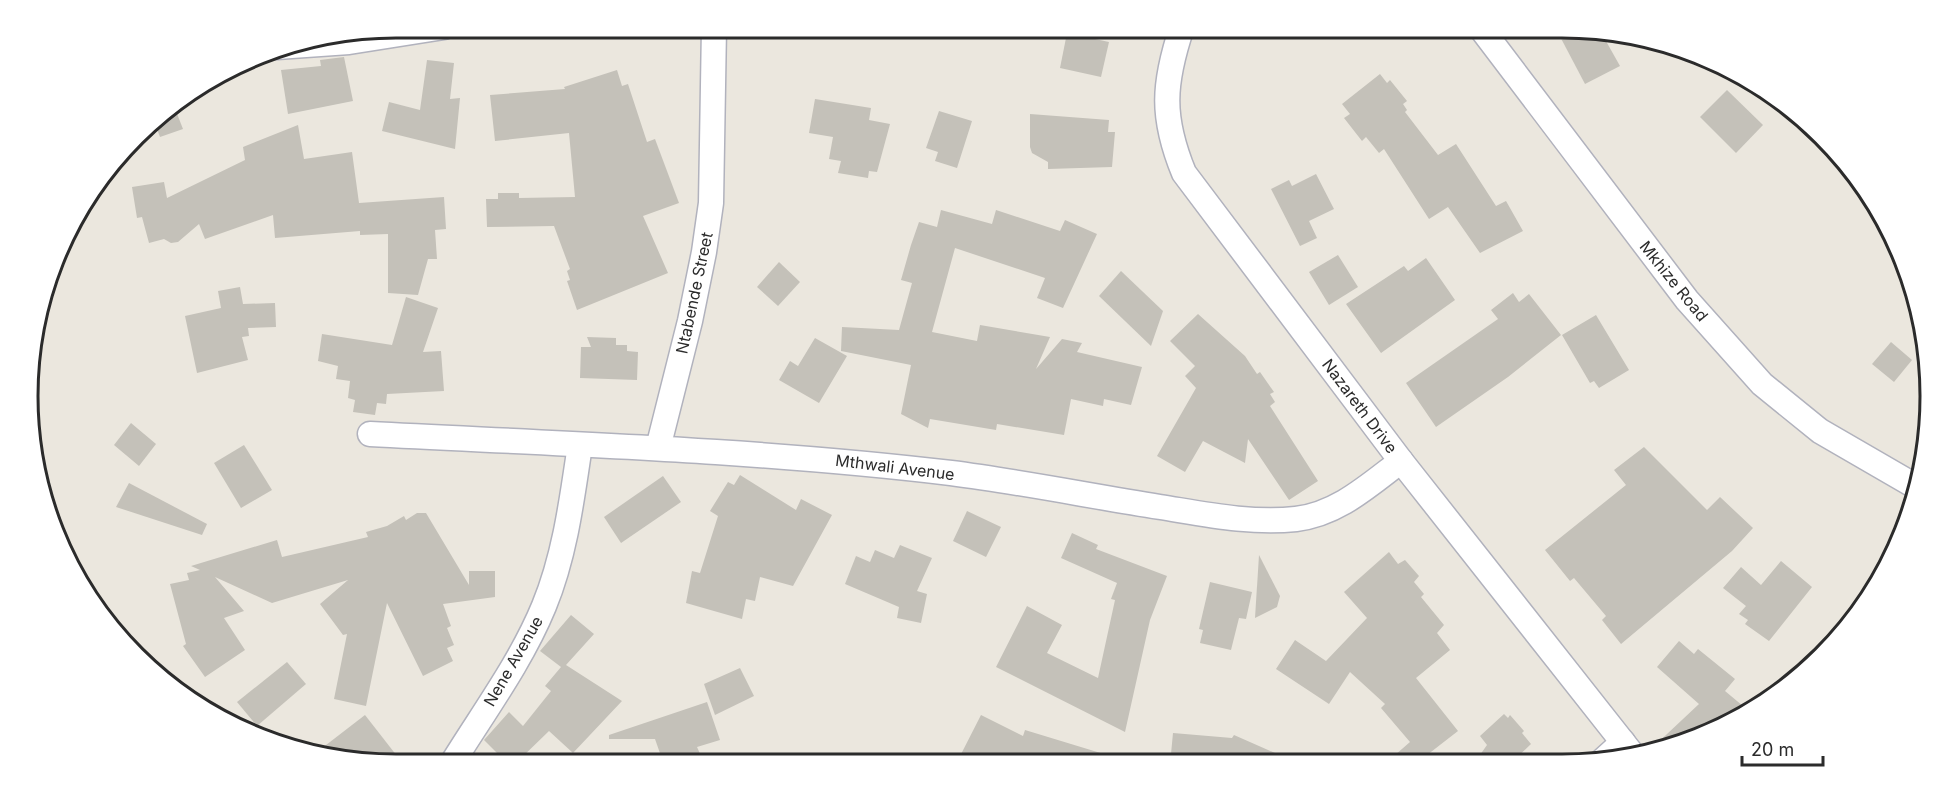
<svg xmlns="http://www.w3.org/2000/svg" width="1958" height="792" font-family="Inter,sans-serif">
<rect width="100%" height="100%" fill="#ebe7de"/>
<g fill="#c4c1b9">
<path d="M 1555,27 L 1602,34 L 1620,66 L 1585,84 Z"/>
<path d="M 1067,33 L 1109,42 L 1101,77 L 1060,68 Z"/>
<path d="M 344,57 L 353,101 L 288,114 L 281,70 L 321,66 L 320,60 Z"/>
<path d="M 427,60 L 454,63 L 450,99 L 460,98 L 455,149 L 382,131 L 389,102 L 420,110 Z"/>
<path d="M 617,70 L 622,86 L 628,84 L 647,142 L 655,139 L 679,203 L 643,216 L 668,273 L 577,310 L 567,281 L 570,280 L 567,271 L 570,269 L 554,226 L 487,227 L 486,199 L 498,199 L 498,193 L 519,193 L 519,198 L 575,197 L 569,133 L 495,141 L 490,95 L 565,89 L 564,87 Z"/>
<path d="M 1380,74 L 1387,83 L 1390,80 L 1407,101 L 1403,104 L 1407,110 L 1405,112 L 1438,155 L 1456,144 L 1496,206 L 1506,201 L 1523,231 L 1480,253 L 1448,207 L 1429,219 L 1384,149 L 1379,153 L 1366,137 L 1362,141 L 1344,118 L 1350,114 L 1342,104 Z"/>
<path d="M 1727,90 L 1763,125 L 1736,153 L 1700,117 Z"/>
<path d="M 815,99 L 871,108 L 869,120 L 890,124 L 877,172 L 869,171 L 868,178 L 838,173 L 841,161 L 829,159 L 833,137 L 809,133 Z"/>
<path d="M 174,106 L 183,129 L 160,137 L 153,118 Z"/>
<path d="M 939,111 L 972,121 L 957,168 L 935,161 L 938,152 L 926,148 Z"/>
<path d="M 1030,114 L 1109,120 L 1108,132 L 1115,132 L 1112,167 L 1048,169 L 1048,162 L 1032,153 L 1030,147 Z"/>
<path d="M 298,125 L 304,159 L 352,152 L 359,203 L 444,197 L 446,229 L 435,230 L 437,259 L 428,259 L 418,295 L 388,293 L 388,234 L 360,235 L 360,231 L 275,238 L 273,215 L 205,239 L 199,224 L 178,242 L 171,243 L 164,239 L 149,243 L 142,217 L 137,218 L 132,187 L 164,182 L 167,198 L 245,160 L 243,147 Z"/>
<path d="M 1316,174 L 1334,209 L 1309,221 L 1317,238 L 1300,246 L 1271,189 L 1289,180 L 1292,186 Z"/>
<path d="M 941,210 L 992,224 L 996,210 L 1060,231 L 1065,220 L 1097,234 L 1063,308 L 1037,298 L 1045,278 L 955,248 L 932,332 L 977,341 L 980,325 L 1050,337 L 1036,369 L 1062,339 L 1082,343 L 1077,352 L 1142,367 L 1131,405 L 1104,399 L 1103,406 L 1071,399 L 1064,435 L 997,424 L 996,430 L 930,419 L 928,428 L 901,414 L 911,365 L 841,351 L 842,327 L 899,330 L 912,283 L 901,280 L 911,245 L 919,222 L 937,227 Z"/>
<path d="M 1338,255 L 1358,287 L 1329,305 L 1309,272 Z"/>
<path d="M 1426,258 L 1455,300 L 1381,353 L 1346,304 L 1404,266 L 1408,271 Z"/>
<path d="M 779,262 L 800,282 L 778,306 L 757,287 Z"/>
<path d="M 1121,271 L 1163,311 L 1151,346 L 1099,296 Z"/>
<path d="M 240,287 L 243,304 L 275,303 L 276,327 L 248,328 L 249,336 L 242,337 L 248,360 L 197,373 L 185,316 L 221,308 L 218,291 Z"/>
<path d="M 1513,293 L 1519,302 L 1529,294 L 1561,335 L 1508,377 L 1436,427 L 1406,383 L 1498,319 L 1491,310 Z"/>
<path d="M 406,297 L 438,308 L 423,352 L 441,351 L 444,391 L 387,394 L 386,404 L 377,403 L 375,415 L 353,412 L 355,400 L 348,398 L 350,381 L 336,379 L 338,366 L 318,361 L 322,334 L 392,345 Z"/>
<path d="M 1198,314 L 1245,356 L 1257,374 L 1260,372 L 1274,392 L 1270,394 L 1275,402 L 1270,406 L 1318,481 L 1289,500 L 1248,439 L 1245,463 L 1203,441 L 1185,472 L 1157,456 L 1196,388 L 1185,376 L 1195,366 L 1170,341 Z"/>
<path d="M 1596,315 L 1629,370 L 1599,388 L 1594,381 L 1590,383 L 1562,335 Z"/>
<path d="M 587,337 L 616,338 L 616,345 L 627,345 L 627,351 L 638,352 L 637,380 L 580,378 L 581,347 L 591,347 Z"/>
<path d="M 815,338 L 847,356 L 819,403 L 779,380 L 790,361 L 798,366 Z"/>
<path d="M 1891,342 L 1912,360 L 1894,382 L 1872,364 Z"/>
<path d="M 131,423 L 156,444 L 139,466 L 114,445 Z"/>
<path d="M 244,445 L 272,490 L 241,508 L 214,463 Z"/>
<path d="M 1644,447 L 1707,510 L 1720,497 L 1753,528 L 1732,551 L 1621,644 L 1602,620 L 1606,616 L 1574,578 L 1570,581 L 1545,550 L 1626,485 L 1614,470 Z"/>
<path d="M 740,475 L 796,510 L 801,499 L 832,515 L 793,586 L 760,577 L 755,601 L 746,599 L 742,619 L 686,603 L 692,571 L 700,573 L 718,516 L 710,511 L 728,482 L 734,485 Z"/>
<path d="M 663,476 L 681,502 L 621,543 L 604,517 Z"/>
<path d="M 129,483 L 207,524 L 202,535 L 116,507 Z"/>
<path d="M 967,511 L 1001,527 L 986,557 L 953,541 Z"/>
<path d="M 417,513 L 426,513 L 469,585 L 469,571 L 495,571 L 495,597 L 443,604 L 451,626 L 447,628 L 454,645 L 447,648 L 453,661 L 423,676 L 387,603 L 366,706 L 334,699 L 347,634 L 343,635 L 320,604 L 348,580 L 272,603 L 215,577 L 244,611 L 224,618 L 245,650 L 205,677 L 183,646 L 186,644 L 170,584 L 189,580 L 187,573 L 200,570 L 191,566 L 277,540 L 282,557 L 368,537 L 366,532 L 387,526 L 404,516 L 406,520 Z"/>
<path d="M 1072,533 L 1098,545 L 1096,549 L 1167,576 L 1150,620 L 1125,732 L 996,667 L 1027,606 L 1062,625 L 1047,653 L 1098,678 L 1115,600 L 1111,599 L 1117,583 L 1061,558 Z"/>
<path d="M 900,545 L 932,558 L 917,591 L 927,594 L 921,623 L 897,618 L 899,607 L 845,584 L 856,556 L 870,562 L 875,550 L 894,558 Z"/>
<path d="M 1389,552 L 1398,564 L 1405,560 L 1419,576 L 1414,582 L 1424,594 L 1421,597 L 1444,625 L 1437,633 L 1450,650 L 1416,678 L 1458,731 L 1418,762 L 1387,762 L 1410,742 L 1381,708 L 1385,704 L 1350,672 L 1329,704 L 1276,669 L 1295,640 L 1326,661 L 1367,618 L 1344,592 Z"/>
<path d="M 1259,555 L 1280,596 L 1277,607 L 1255,618 Z"/>
<path d="M 1781,561 L 1812,587 L 1769,641 L 1745,624 L 1748,620 L 1739,614 L 1746,606 L 1723,588 L 1741,567 L 1761,585 Z"/>
<path d="M 1210,582 L 1252,592 L 1246,619 L 1239,618 L 1231,650 L 1200,643 L 1203,630 L 1199,629 Z"/>
<path d="M 571,615 L 594,634 L 566,665 L 622,701 L 573,753 L 549,731 L 514,765 L 493,765 L 500,756 L 484,740 L 509,712 L 523,726 L 551,691 L 545,686 L 561,667 L 540,651 Z"/>
<path d="M 1679,641 L 1694,654 L 1698,649 L 1735,679 L 1725,691 L 1749,711 L 1725,727 L 1650,750 L 1699,704 L 1657,667 Z"/>
<path d="M 287,662 L 306,684 L 257,726 L 237,702 Z"/>
<path d="M 740,668 L 754,696 L 715,715 L 704,684 Z"/>
<path d="M 707,702 L 720,740 L 697,747 L 701,756 L 680,763 L 677,753 L 662,759 L 655,739 L 609,739 L 609,735 Z"/>
<path d="M 1504,714 L 1508,718 L 1510,715 L 1524,731 L 1522,733 L 1531,744 L 1512,762 L 1502,762 L 1499,759 L 1497,762 L 1475,762 L 1487,745 L 1480,736 Z"/>
<path d="M 365,715 L 404,765 L 317,752 Z"/>
<path d="M 981,715 L 1023,736 L 1025,730 L 1117,758 L 1116,763 L 956,764 Z"/>
<path d="M 1173,733 L 1232,738 L 1234,735 L 1298,763 L 1188,763 L 1171,754 Z"/>
</g>
<g fill="none" stroke-linecap="round" stroke-linejoin="round">
<defs>
<g id="minor">
<path d="M 1182,27 C 1163,84 1161,117 1184,173 L 1401,461 L 1633,755"/>
<path d="M 1480,27 L 1687,300 L 1762,384 L 1820,431 L 1915,486"/>
<path d="M 277,47 L 349,42 L 444,27"/>
<path d="M 370,434 C 564,444 758,450 951,473 C 1021,482 1090,496 1160,507 C 1204,514 1251,524 1296,519 C 1338,514 1369,485 1401,461"/>
<path d="M 658,448 L 690,321 L 704,252 L 711,203 L 714,27"/>
<path d="M 1601,762 L 1623,742"/>
<path d="M 451,765 C 483,713 521,662 544,606 C 565,555 572,499 580,445"/>
</g>
</defs>
<use href="#minor" stroke="#b1b2bd" stroke-width="27"/>
<use href="#minor" stroke="#fff" stroke-width="24"/>
</g>
<g text-anchor="middle" stroke-width="4.5" stroke-linejoin="round" paint-order="stroke">
<g font-size="16" fill="#2b2b2b" stroke="#fff">
<text transform="translate(1674 281) rotate(51)" y="6">Mkhize Road</text>
<text transform="translate(694 293) rotate(-78)" y="6">Ntabende Street</text>
<text transform="translate(1360 406) rotate(53)" y="6">Nazareth Drive</text>
<text transform="translate(895 467) rotate(7)" y="6">Mthwali Avenue</text>
<text transform="translate(513 661) rotate(-60)" y="6">Nene Avenue</text>
</g>
</g>
<path d="M0 0H1958V792H0ZM396 38H1562A358 358 0 0 1 1920 396V396A358 358 0 0 1 1562 754H396A358 358 0 0 1 38 396V396A358 358 0 0 1 396 38Z" fill="#fff" fill-rule="evenodd"/>
<path fill="none" stroke="#2b2b2b" stroke-width="3" d="M396 38H1562A358 358 0 0 1 1920 396V396A358 358 0 0 1 1562 754H396A358 358 0 0 1 38 396V396A358 358 0 0 1 396 38Z"/>
<path d="M1742 756v9h81v-9" fill="none" stroke="#2b2b2b" stroke-width="3"/>
<text x="1751" y="756" font-size="18" fill="#2b2b2b" stroke="#ffffff" stroke-width="4.5" paint-order="stroke">20 m</text>
</svg>
